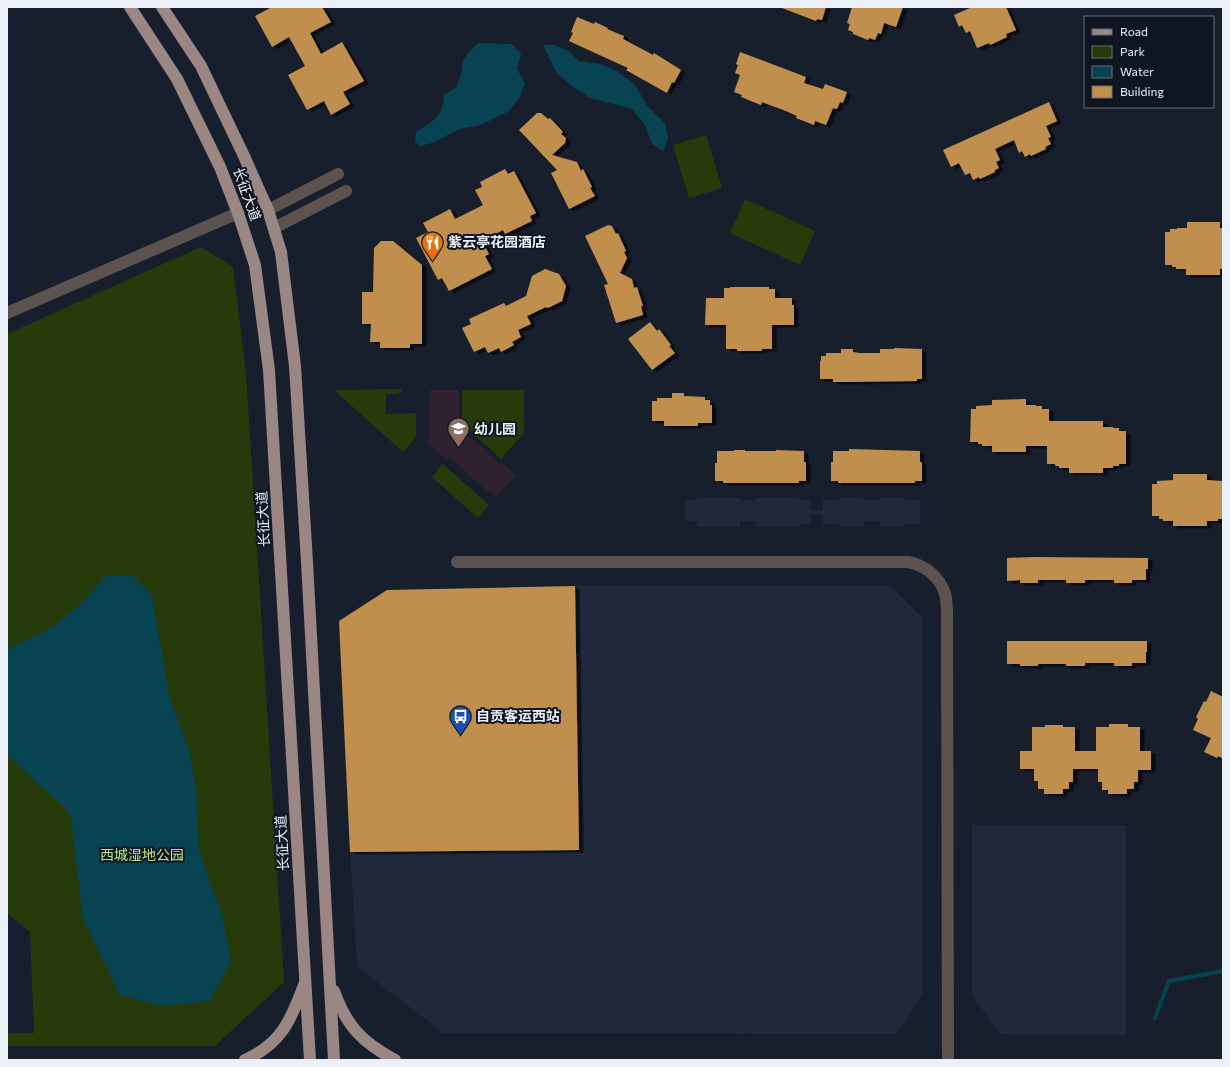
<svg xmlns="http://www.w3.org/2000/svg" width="1230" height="1067" font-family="Commissioner,'Noto Sans SC',sans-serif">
<defs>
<filter id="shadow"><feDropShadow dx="4.5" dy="2.5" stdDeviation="0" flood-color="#0009"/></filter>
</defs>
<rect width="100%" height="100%" fill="#181f2c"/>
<g fill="#1f293b">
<path d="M 697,498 L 740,498 L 740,500 L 756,500 L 756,498 L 799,498 L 799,500 L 811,500 L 811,511 L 823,511 L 823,500 L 839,500 L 839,498 L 863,498 L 864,500 L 880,500 L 880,498 L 905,498 L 905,500 L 920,500 L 920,524 L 905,524 L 904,527 L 880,527 L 880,521 L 864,521 L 864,527 L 839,527 L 839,524 L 823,524 L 823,515 L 811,515 L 811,524 L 799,524 L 799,527 L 756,527 L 755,521 L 740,521 L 740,527 L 697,527 L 697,521 L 685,521 L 685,500 L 697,500 Z"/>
<path d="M 575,586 L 891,586 L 922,617 L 922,995 L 897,1034 L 443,1033 L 357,966 L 350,852 L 579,850 Z"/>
<path d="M 972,825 L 1126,825 L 1126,1035 L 1000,1034 L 972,995 Z"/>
</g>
<path fill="#2f212d" d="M 430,390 L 459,390 L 459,427 L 500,464 L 502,462 L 516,475 L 496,497 L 489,491 L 488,492 L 449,457 L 447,460 L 426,442 L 430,437 Z"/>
<g fill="#273a0a">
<path d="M 706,135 L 722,188 L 689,198 L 673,145 Z"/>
<path d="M 745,199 L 815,231 L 800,265 L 730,233 Z"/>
<path d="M 201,247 L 233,267 L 246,373 L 284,982 L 215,1046 L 7,1046 L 7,1033 L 34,1033 L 30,932 L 7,913 L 7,334 Z"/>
<path d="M 401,389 L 401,392 L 397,394 L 386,394 L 386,414 L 414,413 L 416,415 L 416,437 L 403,452 L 334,390 Z"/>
<path d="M 462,390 L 524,390 L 524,433 L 501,459 L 462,424 Z"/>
<path d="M 443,464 L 489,505 L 478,518 L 432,477 Z"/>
</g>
<g fill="#074351">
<path d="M 478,43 L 512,44 L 521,54 L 517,69 L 525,83 L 520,97 L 509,111 L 481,125 L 459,129 L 432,143 L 420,146 L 415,141 L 416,132 C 434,120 443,118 444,94 L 456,88 L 461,75 L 463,61 L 468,53 Z"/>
<path d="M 543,45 L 555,45 L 569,51 L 579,61 L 600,64 L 618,72 L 631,81 L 637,88 L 647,106 L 665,123 L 668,139 L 663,151 L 652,144 L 645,125 L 632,109 L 590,98 L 572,86 L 556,72 Z"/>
<path d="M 107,575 L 133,575 L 152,596 L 169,695 L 190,753 L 197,797 L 199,850 L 223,917 L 231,962 L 210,1001 L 162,1006 L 120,995 L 83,919 L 70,813 L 11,759 L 7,754 L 7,649 L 52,628 L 80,604 Z"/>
</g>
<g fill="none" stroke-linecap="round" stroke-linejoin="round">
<path stroke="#074351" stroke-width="4" d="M 1155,1018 L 1169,981 L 1223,971"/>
</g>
<g fill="#c18f4e" filter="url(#shadow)">
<path d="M 272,7 L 322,7 L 331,22 L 310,33 L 321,54 L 342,42 L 364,81 L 343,92 L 350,104 L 331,115 L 324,101 L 307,110 L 288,75 L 305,66 L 289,37 L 272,47 L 255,16 Z"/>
<path d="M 783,7 L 826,7 L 822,20 L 817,19 L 816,21 L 782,8 Z"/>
<path d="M 852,7 L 903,7 L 896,27 L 884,23 L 881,34 L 878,33 L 875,40 L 869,38 L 868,40 L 853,34 L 853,32 L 848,30 L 850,24 L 847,23 Z"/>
<path d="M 972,7 L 1006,7 L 1016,30 L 1006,34 L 1007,37 L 990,45 L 989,43 L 977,48 L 970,31 L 966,33 L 962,25 L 959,27 L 954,15 Z"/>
<path d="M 577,17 L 594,24 L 595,22 L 608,28 L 607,29 L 624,36 L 623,39 L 653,55 L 654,53 L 681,70 L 674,83 L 672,82 L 667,93 L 626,70 L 628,68 L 569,41 L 573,33 L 571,32 Z"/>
<path d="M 740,52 L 806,77 L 804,83 L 823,89 L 825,84 L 847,92 L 843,103 L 840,102 L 837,109 L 833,108 L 826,125 L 815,121 L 814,125 L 796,118 L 797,116 L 786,111 L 762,102 L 761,105 L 741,97 L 742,95 L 734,92 L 740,75 L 735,73 L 738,65 L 736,64 Z"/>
<path d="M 1049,102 L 1057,121 L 1046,126 L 1051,137 L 1048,138 L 1051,144 L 1045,147 L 1046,149 L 1031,156 L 1030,154 L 1025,157 L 1022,151 L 1019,153 L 1014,140 L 995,149 L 1000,160 L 996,162 L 999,168 L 995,170 L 995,172 L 980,179 L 979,177 L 973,180 L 970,173 L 965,175 L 959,163 L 951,167 L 943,150 Z"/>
<path d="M 537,113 L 541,113 L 548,119 L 550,118 L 563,132 L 561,134 L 566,138 L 565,143 L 552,155 L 577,162 L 581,171 L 583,169 L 592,187 L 590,188 L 595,196 L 569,209 L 551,173 L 557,170 L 519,130 Z"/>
<path d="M 505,169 L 508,174 L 514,171 L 536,213 L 530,216 L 532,221 L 505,234 L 503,230 L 482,241 L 489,254 L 485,256 L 492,269 L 449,291 L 442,278 L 438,280 L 416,238 L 428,232 L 423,223 L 450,209 L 455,219 L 483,205 L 475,190 L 482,187 L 480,182 Z"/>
<path d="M 1187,222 L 1220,222 L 1220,228 L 1223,228 L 1223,269 L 1220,269 L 1220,275 L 1186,275 L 1186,269 L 1176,269 L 1176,267 L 1172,267 L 1172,265 L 1165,265 L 1165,232 L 1170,232 L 1170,229 L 1177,229 L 1177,228 L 1187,228 Z"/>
<path d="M 608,225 L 612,226 L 616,234 L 618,233 L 626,251 L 624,252 L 627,258 L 620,273 L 632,279 L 634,288 L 637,287 L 643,306 L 641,306 L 643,315 L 616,323 L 604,285 L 608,284 L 585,236 Z"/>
<path d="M 381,241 L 393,241 L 422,265 L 422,344 L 410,344 L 410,348 L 380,348 L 380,342 L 370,342 L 371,324 L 362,324 L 362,292 L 373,292 L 374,248 Z"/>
<path d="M 545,269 L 559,274 L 566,286 L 562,301 L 548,308 L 546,307 L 527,316 L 531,324 L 518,330 L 521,337 L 512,342 L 514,345 L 501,352 L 499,348 L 488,353 L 485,347 L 474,352 L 462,328 L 471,324 L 469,319 L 504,303 L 506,306 L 526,296 L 532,276 Z"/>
<path d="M 730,287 L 769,287 L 769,289 L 775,289 L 775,298 L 792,298 L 792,305 L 794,305 L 794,325 L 772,325 L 772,349 L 762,349 L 762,351 L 737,351 L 737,349 L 726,349 L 726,325 L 705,325 L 706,298 L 724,298 L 724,288 L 730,288 Z"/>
<path d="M 650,322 L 657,331 L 659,329 L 671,345 L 669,346 L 675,353 L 652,370 L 628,339 Z"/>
<path d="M 894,348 L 922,349 L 922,379 L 917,379 L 917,381 L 847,382 L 833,382 L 833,379 L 820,379 L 820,361 L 821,361 L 821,356 L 826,356 L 826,353 L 841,353 L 841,349 L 853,349 L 853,352 L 859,353 L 880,353 L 880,349 L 894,349 Z"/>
<path d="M 672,393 L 684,393 L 684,396 L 705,397 L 705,400 L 710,400 L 710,405 L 712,405 L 712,423 L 698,423 L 698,426 L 664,426 L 664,421 L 652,421 L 652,401 L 657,401 L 657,398 L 672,398 Z"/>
<path d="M 1026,399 L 1026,405 L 1036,405 L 1036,406 L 1042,406 L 1042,409 L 1049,409 L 1049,421 L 1103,421 L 1103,427 L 1113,427 L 1113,428 L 1119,428 L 1119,431 L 1126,431 L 1126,464 L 1119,464 L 1119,466 L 1113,466 L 1113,468 L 1103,468 L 1103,473 L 1069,473 L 1069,468 L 1059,468 L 1059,466 L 1055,466 L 1055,464 L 1047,464 L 1047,446 L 1026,446 L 1026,452 L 992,452 L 992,446 L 982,446 L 982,444 L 978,444 L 978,442 L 970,442 L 971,409 L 976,409 L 976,406 L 992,405 L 992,400 Z"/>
<path d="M 849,449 L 920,451 L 920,462 L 922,462 L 922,481 L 915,481 L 915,483 L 838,483 L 838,481 L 831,481 L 831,462 L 833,462 L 833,451 L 849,451 Z"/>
<path d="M 734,450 L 745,450 L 745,451 L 776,451 L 776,450 L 804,451 L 804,462 L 806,462 L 806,481 L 799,481 L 799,483 L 723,483 L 723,481 L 715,481 L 715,463 L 717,463 L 717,451 L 734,451 Z"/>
<path d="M 1173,474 L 1207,474 L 1207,480 L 1223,481 L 1223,519 L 1218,519 L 1218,521 L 1207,521 L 1207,526 L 1173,526 L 1173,521 L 1163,521 L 1163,519 L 1159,519 L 1159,516 L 1152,516 L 1152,484 L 1157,484 L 1157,481 L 1173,480 Z"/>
<path d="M 1033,557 L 1148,558 L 1148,569 L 1146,569 L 1146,580 L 1132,580 L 1132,583 L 1114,583 L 1114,580 L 1085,580 L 1085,583 L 1066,583 L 1066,580 L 1038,580 L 1038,583 L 1020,583 L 1020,580 L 1007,581 L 1007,558 Z"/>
<path d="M 575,586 L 579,850 L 350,852 L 339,621 L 387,590 Z"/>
<path d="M 1007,641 L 1147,641 L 1147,652 L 1146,652 L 1146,663 L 1132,663 L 1132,666 L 1114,666 L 1114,663 L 1085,663 L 1085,666 L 1066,666 L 1066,664 L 1038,664 L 1038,666 L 1020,666 L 1020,664 L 1007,664 Z"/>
<path d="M 1211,691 L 1223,697 L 1223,759 L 1218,756 L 1217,758 L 1204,752 L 1211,738 L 1193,730 L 1198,719 L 1196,717 L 1204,701 L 1206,702 Z"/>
<path d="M 1109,724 L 1128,724 L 1128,727 L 1140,727 L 1140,751 L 1151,751 L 1151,770 L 1138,770 L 1138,782 L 1134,782 L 1134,789 L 1127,789 L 1127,794 L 1108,794 L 1108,790 L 1102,790 L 1102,782 L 1098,782 L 1098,769 L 1073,769 L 1073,782 L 1069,782 L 1069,789 L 1063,789 L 1063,794 L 1044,794 L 1044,789 L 1038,789 L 1038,781 L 1034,781 L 1034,769 L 1020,769 L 1020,751 L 1032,751 L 1032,727 L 1045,727 L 1045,725 L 1063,725 L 1063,727 L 1075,727 L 1075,751 L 1096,751 L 1096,727 L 1109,727 Z"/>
</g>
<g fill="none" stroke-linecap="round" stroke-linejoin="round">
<g stroke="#5c5351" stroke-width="12">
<path d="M 268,210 L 338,174"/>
<path d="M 274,228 L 346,191"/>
<path d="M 7,313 L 238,213"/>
<path d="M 457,562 L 892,562 C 897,562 903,562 908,562 C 925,565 940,577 945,594 C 947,598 946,604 947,609 L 948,1060"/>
</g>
<g stroke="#9a8783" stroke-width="12">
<path d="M 130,7 L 177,79 L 220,167 L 238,213 L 255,265 L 269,370 L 310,1060"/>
<path d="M 162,7 L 201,66 L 244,156 L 268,210 L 281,252 L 295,366 L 307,562 L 334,1060"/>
<path d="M 334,991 C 347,1027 362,1042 395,1060"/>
<path d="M 245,1060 C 281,1044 291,1020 304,985"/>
</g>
</g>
<defs>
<symbol id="restaurant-pin" viewBox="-11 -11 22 30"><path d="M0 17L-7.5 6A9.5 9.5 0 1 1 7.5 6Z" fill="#e8710a" stroke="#0f1622"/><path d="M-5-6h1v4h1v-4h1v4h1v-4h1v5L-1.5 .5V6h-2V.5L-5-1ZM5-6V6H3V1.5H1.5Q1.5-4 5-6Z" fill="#fff"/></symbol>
<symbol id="school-pin" viewBox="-11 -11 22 30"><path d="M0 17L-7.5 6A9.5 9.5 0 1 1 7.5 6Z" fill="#8d6e63" stroke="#0f1622"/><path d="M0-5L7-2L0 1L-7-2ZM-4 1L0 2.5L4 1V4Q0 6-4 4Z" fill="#fff"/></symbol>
<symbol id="bus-pin" viewBox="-11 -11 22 30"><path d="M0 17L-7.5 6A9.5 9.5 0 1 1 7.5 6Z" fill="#1a4fb4" stroke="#0f1622"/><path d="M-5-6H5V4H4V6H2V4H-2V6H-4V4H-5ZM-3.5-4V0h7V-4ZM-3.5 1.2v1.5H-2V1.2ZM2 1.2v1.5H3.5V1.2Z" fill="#fff"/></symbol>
</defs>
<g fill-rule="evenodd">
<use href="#restaurant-pin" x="420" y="230" width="25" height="34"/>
<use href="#school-pin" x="446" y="416" width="25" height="34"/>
<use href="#bus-pin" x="448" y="704" width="25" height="34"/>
</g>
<g text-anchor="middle" stroke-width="4" stroke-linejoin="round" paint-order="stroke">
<g font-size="14" fill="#ebf0f9" stroke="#0f1622">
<text transform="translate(247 194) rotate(70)" y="5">长征大道</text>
<text transform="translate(263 519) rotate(-93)" y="5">长征大道</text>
<text transform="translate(282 843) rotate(-93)" y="5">长征大道</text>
</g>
<g font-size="14" font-weight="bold" fill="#ebf0f9" stroke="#0f1622" text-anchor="start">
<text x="448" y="247">紫云亭花园酒店</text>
<text x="474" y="434">幼儿园</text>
<text x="476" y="721">自贡客运西站</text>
</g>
<g font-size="14" fill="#bae686" stroke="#0f1622">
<text x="142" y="860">西城湿地公园</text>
</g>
</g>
<rect width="1230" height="1067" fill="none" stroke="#ebf0f9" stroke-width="16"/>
<rect x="1084" y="16" width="130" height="92" fill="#0f1622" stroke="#676d78"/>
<rect x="1092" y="29" width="20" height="6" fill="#9a8783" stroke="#676d78"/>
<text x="1120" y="36" font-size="12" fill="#ebf0f9">Road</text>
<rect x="1092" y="46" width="20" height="12" fill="#273a0a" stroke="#676d78"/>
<text x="1120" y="56" font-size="12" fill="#ebf0f9">Park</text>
<rect x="1092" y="66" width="20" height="12" fill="#074351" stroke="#676d78"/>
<text x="1120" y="76" font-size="12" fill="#ebf0f9">Water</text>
<rect x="1092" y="86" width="20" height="12" fill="#c18f4e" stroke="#676d78"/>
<text x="1120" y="96" font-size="12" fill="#ebf0f9">Building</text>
</svg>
